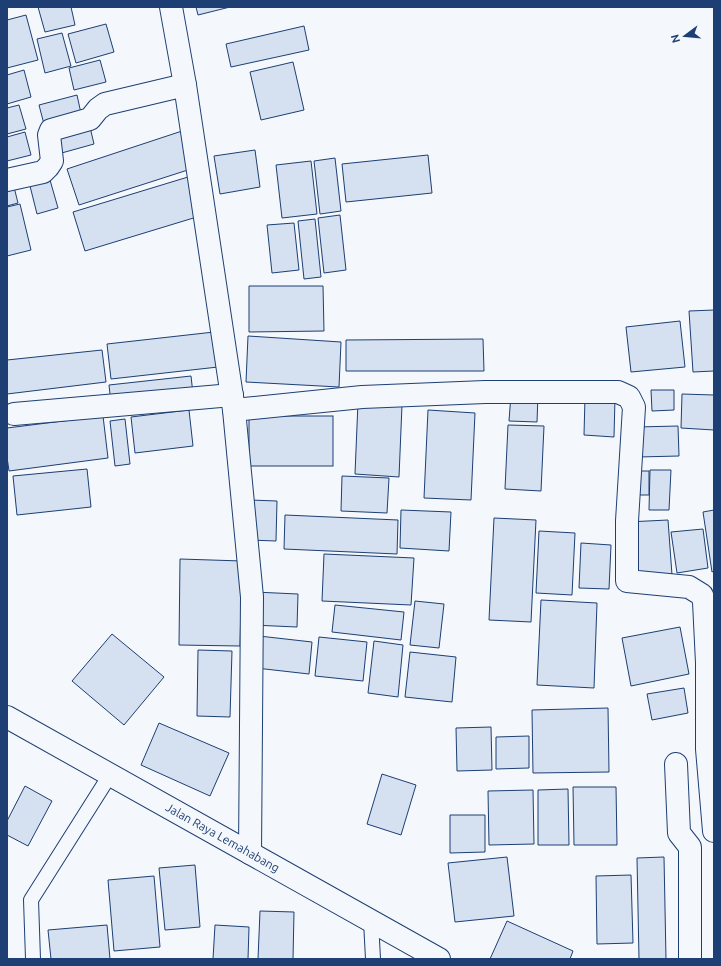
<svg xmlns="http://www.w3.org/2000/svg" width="721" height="966" font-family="Ubuntu,sans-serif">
<rect width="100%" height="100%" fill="#f4f7fb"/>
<g fill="#d5e0f0" stroke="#1d3f73">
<path d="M 38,7 L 71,7 L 75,25 L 45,32 Z"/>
<path d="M 196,7 L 230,7 L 198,15 Z"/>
<path d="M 26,15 L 38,60 L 7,68 L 7,20 Z"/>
<path d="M 106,24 L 114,52 L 76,63 L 68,34 Z"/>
<path d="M 304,26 L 309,50 L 231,67 L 226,44 Z"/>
<path d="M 62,33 L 71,66 L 45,73 L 37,39 Z"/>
<path d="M 100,60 L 106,82 L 74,90 L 69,68 Z"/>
<path d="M 293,62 L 304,110 L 261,120 L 250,72 Z"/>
<path d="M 24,70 L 31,97 L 7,104 L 7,75 Z"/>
<path d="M 77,95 L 82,118 L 45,128 L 39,105 Z"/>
<path d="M 19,105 L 26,129 L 7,134 L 7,108 Z"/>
<path d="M 90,127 L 94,144 L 58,154 L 54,136 Z"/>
<path d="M 182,131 L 194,168 L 79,205 L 67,169 Z"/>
<path d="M 25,132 L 31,155 L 7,161 L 7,137 Z"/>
<path d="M 255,150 L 260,187 L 220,194 L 214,156 Z"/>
<path d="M 428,155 L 432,193 L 346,202 L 342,164 Z"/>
<path d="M 335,158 L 341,211 L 320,214 L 314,161 Z"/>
<path d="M 311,161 L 317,214 L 282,218 L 276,165 Z"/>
<path d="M 48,173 L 58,208 L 37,214 L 28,178 Z"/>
<path d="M 188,177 L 200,216 L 85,251 L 73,212 Z"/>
<path d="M 12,179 L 18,203 L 7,206 L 7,181 Z"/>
<path d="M 20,204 L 31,250 L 7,256 L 7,207 Z"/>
<path d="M 340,215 L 346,270 L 324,273 L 318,218 Z"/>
<path d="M 315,219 L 321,277 L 304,279 L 298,221 Z"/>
<path d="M 294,223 L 299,270 L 272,273 L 267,225 Z"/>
<path d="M 249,286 L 323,286 L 324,331 L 249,332 Z"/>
<path d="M 714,310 L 714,371 L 693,372 L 689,311 Z"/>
<path d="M 680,321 L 685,367 L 631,372 L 626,327 Z"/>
<path d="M 214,332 L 218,367 L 111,379 L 107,344 Z"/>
<path d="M 248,336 L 341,342 L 339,387 L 246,382 Z"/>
<path d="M 483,339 L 484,371 L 346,371 L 346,340 Z"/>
<path d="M 102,350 L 106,382 L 7,394 L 7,360 Z"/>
<path d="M 191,376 L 193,394 L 111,403 L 109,385 Z"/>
<path d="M 651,390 L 674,390 L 674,410 L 652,411 Z"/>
<path d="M 511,394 L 538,395 L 537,422 L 509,421 Z"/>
<path d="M 682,394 L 714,395 L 714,430 L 681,428 Z"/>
<path d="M 585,397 L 615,398 L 614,437 L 584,435 Z"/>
<path d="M 358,402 L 402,405 L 399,477 L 355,474 Z"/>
<path d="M 189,410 L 193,446 L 135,453 L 131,417 Z"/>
<path d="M 428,410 L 475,413 L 471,500 L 424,498 Z"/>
<path d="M 103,416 L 108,458 L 9,471 L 7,457 L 7,428 Z"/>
<rect x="249" y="416" width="84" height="50"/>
<path d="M 125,419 L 130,464 L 115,466 L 110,421 Z"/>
<path d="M 508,425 L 544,426 L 541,491 L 505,489 Z"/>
<path d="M 678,426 L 679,456 L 638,457 L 636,427 Z"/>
<path d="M 87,469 L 91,507 L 17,515 L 13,476 Z"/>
<path d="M 650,470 L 671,470 L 669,510 L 649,510 Z"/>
<rect x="632" y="471" width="17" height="24"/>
<path d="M 342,476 L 389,478 L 387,513 L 341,511 Z"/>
<path d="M 250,500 L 277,501 L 276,541 L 249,540 Z"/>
<path d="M 401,510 L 451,512 L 449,551 L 400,548 Z"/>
<path d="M 714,510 L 714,571 L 712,572 L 703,512 Z"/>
<path d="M 285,515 L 398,520 L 397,554 L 284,549 Z"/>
<path d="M 494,518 L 536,520 L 531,622 L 489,620 Z"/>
<path d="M 668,520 L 672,575 L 632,578 L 627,522 Z"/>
<path d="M 703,529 L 708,568 L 677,573 L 671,532 Z"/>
<path d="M 539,531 L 575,533 L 572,595 L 536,593 Z"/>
<path d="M 581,543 L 611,545 L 609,589 L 579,588 Z"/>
<path d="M 324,554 L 414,558 L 411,605 L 322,601 Z"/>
<path d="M 180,559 L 242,561 L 240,646 L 179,645 Z"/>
<path d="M 254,592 L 298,594 L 297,627 L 252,625 Z"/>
<path d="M 541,600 L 597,603 L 594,688 L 537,685 Z"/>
<path d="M 415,601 L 444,604 L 439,648 L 410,645 Z"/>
<path d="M 335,605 L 404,612 L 401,640 L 332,632 Z"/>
<path d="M 680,627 L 689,674 L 631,686 L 622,638 Z"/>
<path d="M 112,634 L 164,677 L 124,725 L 72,681 Z"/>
<path d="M 259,636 L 312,642 L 309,674 L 256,668 Z"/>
<path d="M 319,637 L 367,642 L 363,681 L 315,676 Z"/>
<path d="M 374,641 L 403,645 L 398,697 L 368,693 Z"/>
<path d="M 198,650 L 232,651 L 230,717 L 197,716 Z"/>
<path d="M 410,652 L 456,657 L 452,702 L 405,697 Z"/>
<path d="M 684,688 L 688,713 L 652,720 L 647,694 Z"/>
<path d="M 608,708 L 609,772 L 533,773 L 532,710 Z"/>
<path d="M 159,723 L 229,753 L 210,796 L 141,765 Z"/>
<path d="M 491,727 L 492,770 L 457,771 L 456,728 Z"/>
<path d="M 529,736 L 529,768 L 496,769 L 496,737 Z"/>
<path d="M 382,774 L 416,785 L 401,835 L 367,824 Z"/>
<path d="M 25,786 L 52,801 L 28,846 L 7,835 L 7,821 Z"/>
<path d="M 573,787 L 616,787 L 617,845 L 574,845 Z"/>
<path d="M 568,789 L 569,845 L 538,845 L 538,790 Z"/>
<path d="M 533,790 L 534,844 L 489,845 L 488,791 Z"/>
<path d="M 450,815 L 485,815 L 485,852 L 450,853 Z"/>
<path d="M 507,857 L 514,916 L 455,922 L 448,863 Z"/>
<path d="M 664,857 L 666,959 L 639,959 L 637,858 Z"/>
<path d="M 195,865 L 200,927 L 165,930 L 159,868 Z"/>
<path d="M 631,875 L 633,943 L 597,944 L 596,876 Z"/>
<path d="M 154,876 L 160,947 L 114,951 L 108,880 Z"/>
<path d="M 260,911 L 294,912 L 293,959 L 258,959 Z"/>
<path d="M 507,921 L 573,951 L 570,959 L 490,959 Z"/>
<path d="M 107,925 L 110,959 L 51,959 L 48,930 Z"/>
<path d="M 215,925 L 249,927 L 248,959 L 213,959 Z"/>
</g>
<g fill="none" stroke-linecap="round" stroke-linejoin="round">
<defs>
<g id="service">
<path d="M 371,921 L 373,959"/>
<path d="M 33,959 L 31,900 L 110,775"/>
</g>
<g id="minor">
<path d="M 171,7 L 185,85 L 234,410 L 252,597 L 250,853"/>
<path d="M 7,180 L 43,172 L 48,167 L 52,161 L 49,135 L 51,130 L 90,119 L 98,109 L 105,104 L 185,85"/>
<path d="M 234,410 L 362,397 L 485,392 L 618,392 L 629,397 L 634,407 L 627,521 L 627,581 L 689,587 L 702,595 L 704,602 L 707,663 L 707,749 L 714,831"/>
<path d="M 14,414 L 232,395"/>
<path d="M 676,764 L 679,833 L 690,847 L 690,959"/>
</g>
<g id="primary">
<path id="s1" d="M 7,717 L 439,959"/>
</g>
</defs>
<use href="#service" stroke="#1d3f73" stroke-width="16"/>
<use href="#minor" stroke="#1d3f73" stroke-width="24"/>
<use href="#primary" stroke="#1d3f73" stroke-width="24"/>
<use href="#service" stroke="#f4f7fb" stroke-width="14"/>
<use href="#minor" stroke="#f4f7fb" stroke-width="22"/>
<use href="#primary" stroke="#f4f7fb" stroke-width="22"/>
</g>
<g text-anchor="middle" stroke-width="3" stroke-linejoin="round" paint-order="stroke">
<g font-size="12" fill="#1d3f73" stroke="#f4f7fb">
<text dy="4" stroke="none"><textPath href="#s1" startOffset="247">Jalan Raya Lemahabang</textPath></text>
</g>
</g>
<rect width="721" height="966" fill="none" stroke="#1d3f73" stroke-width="16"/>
<g transform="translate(685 36) rotate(254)" stroke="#f4f7fb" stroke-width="3" paint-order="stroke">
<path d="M0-3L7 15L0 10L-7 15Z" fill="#1d3f73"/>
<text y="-6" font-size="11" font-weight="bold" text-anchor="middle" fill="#1d3f73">N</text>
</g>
</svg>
